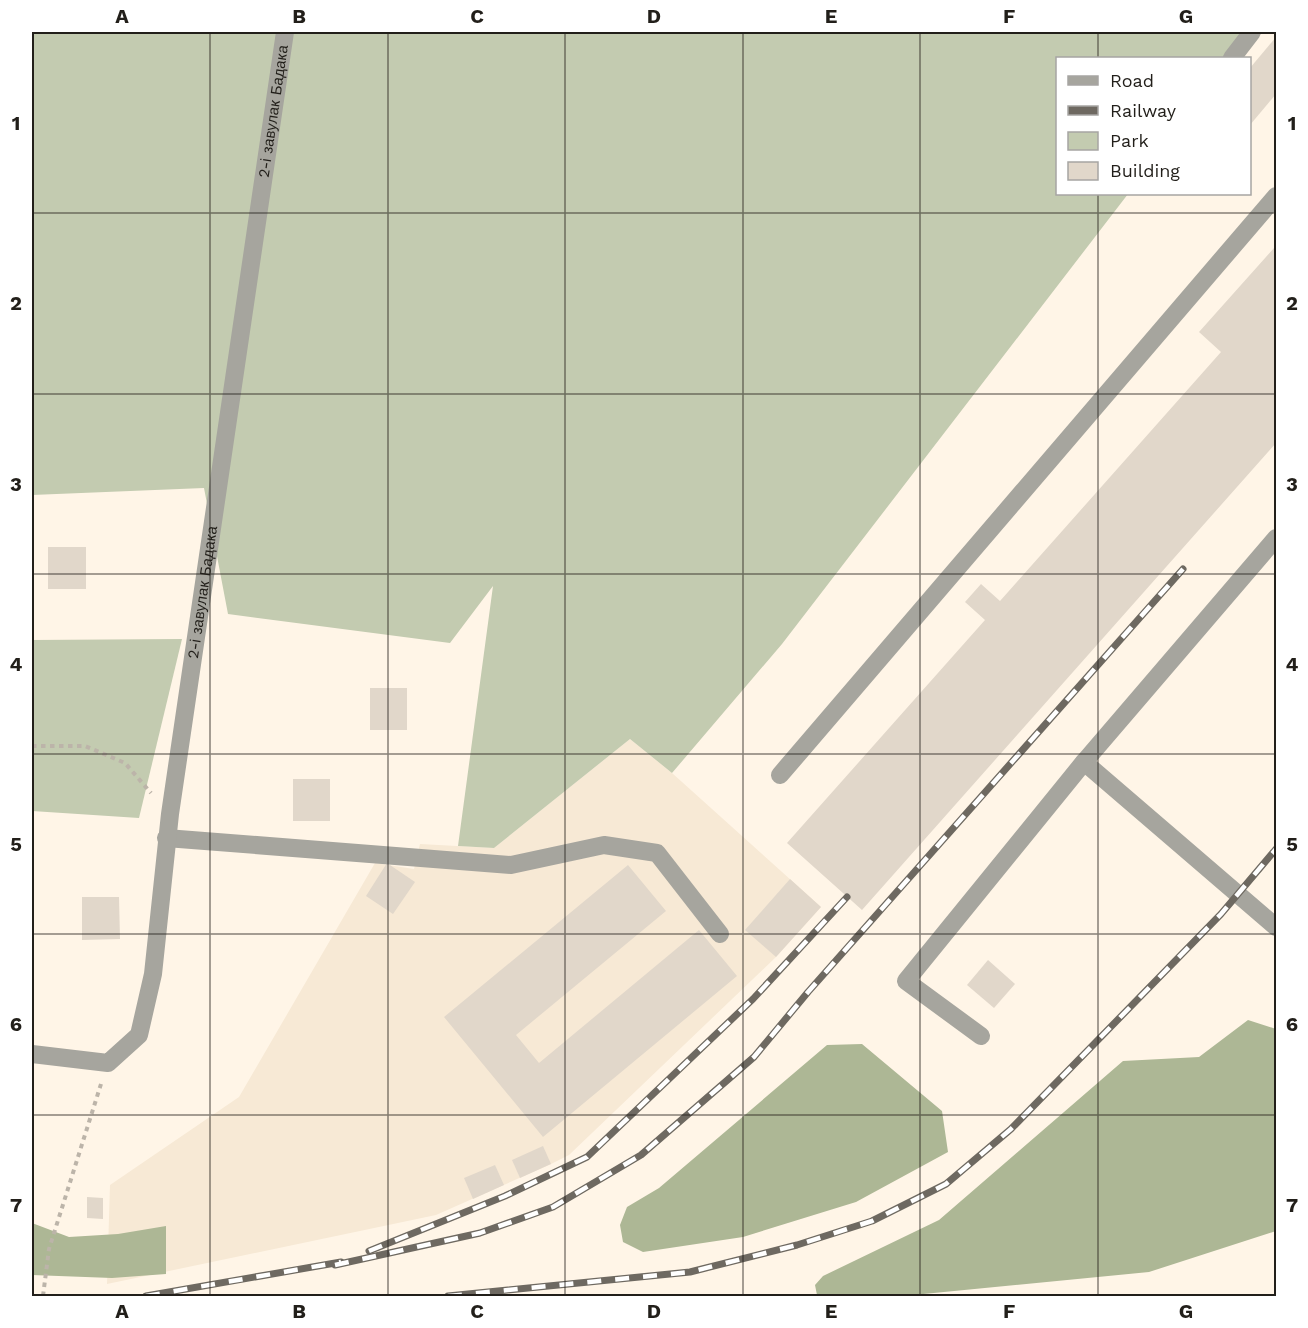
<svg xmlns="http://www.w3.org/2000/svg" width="1308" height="1328" font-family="'Work Sans',sans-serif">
<rect width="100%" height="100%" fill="#fff5e7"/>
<path fill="#f7e9d5" d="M 630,739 L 672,773 L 821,907 L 776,957 L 569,1155 L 551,1164 L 436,1215 L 107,1284 L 110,1185 L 239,1097 L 375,863 L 414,869 L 420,844 L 494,848 Z"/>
<g fill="#c3cbb0">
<path d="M 32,32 L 1252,32 L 1232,58 L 1058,58 L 1058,194 L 1128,194 L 782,644 L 672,773 L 630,739 L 494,848 L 458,846 L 493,586 L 450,643 L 228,614 L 204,488 L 32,495 Z"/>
<path d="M 182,639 L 139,818 L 32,811 L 32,640 Z"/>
</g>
<g fill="#adb795">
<path d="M 1248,1020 L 1276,1029 L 1276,1231 L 1149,1272 L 903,1296 L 819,1296 L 817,1295 L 815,1285 L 823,1276 L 939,1220 L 1123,1061 L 1199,1057 Z"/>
<path d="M 862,1044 L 942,1111 L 948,1152 L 856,1202 L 743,1237 L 643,1252 L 623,1242 L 620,1225 L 627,1207 L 659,1188 L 827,1045 Z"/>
<path d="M 32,1223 L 69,1237 L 118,1234 L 166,1226 L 166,1274 L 112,1278 L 32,1275 Z"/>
</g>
<g fill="#e1d7ca">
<path d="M 1276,37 L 1276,94 L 1250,125 L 1250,68 Z"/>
<path d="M 1274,248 L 1276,250 L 1276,443 L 862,910 L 787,843 L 985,620 L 965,602 L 981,584 L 1000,601 L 1221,352 L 1199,332 Z"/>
<rect x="48" y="547" width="38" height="42"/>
<rect x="370" y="688" width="37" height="42"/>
<rect x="293" y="779" width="37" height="42"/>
<path d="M 387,863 L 415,882 L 393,914 L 366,896 Z"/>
<path d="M 628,865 L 666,911 L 516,1035 L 539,1063 L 699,930 L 737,976 L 543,1137 L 444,1017 Z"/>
<path d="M 790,879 L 821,907 L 776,957 L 745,930 Z"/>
<path d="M 82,897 L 119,897 L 120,939 L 82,940 Z"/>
<path d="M 988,960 L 1015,984 L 994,1008 L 967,985 Z"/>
<path d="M 543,1146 L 551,1164 L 520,1178 L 512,1160 Z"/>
<path d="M 495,1165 L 504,1185 L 473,1199 L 464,1178 Z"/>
<path d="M 87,1197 L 103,1198 L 103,1219 L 87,1218 Z"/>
</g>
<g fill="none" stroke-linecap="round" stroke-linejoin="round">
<g stroke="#bcb4a9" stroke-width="4" stroke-dasharray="4.5 4.5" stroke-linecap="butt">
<path d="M 32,746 L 85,746 L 125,763 L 151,793"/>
<path d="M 43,1296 L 49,1249 L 101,1084"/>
</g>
<g stroke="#a6a59e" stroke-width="18">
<path d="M 1232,58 L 1252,32"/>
<path d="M 1276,538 L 1084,762 L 1276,927"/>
<path d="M 780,775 L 1276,196"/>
<path d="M 166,838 L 511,865 L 604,845 L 657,853 L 720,934"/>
<path d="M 981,1036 L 906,981 L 1084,762"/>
<path id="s1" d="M 32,1054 L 108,1063 L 139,1035 L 153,974 L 170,814 L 285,32"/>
</g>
<defs>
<g id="rail">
<path d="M 369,1251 L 505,1196 L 587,1157 L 753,999 L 847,897"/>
<path d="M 335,1265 L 480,1233 L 553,1207 L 641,1155 L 754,1057 L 808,992 L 1183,569"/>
<path d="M 146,1296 L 341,1262"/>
<path d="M 448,1296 L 690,1272 L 797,1245 L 872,1221 L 946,1184 L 1011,1129 L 1221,914 L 1276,849"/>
</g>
</defs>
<use href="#rail" stroke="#6e6961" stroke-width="7"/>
<use href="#rail" stroke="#fff" stroke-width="4.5" stroke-dasharray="14" stroke-linecap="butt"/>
</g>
<path fill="none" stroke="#221f1a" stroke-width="1.5" stroke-opacity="0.55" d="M 210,32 L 210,1296M 388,32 L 388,1296M 565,32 L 565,1296M 743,32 L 743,1296M 920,32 L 920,1296M 1098,32 L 1098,58M 1098,194 L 1098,1296M 32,213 L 1276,213M 32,394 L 1276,394M 32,574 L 1276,574M 32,754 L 1276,754M 32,934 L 1276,934M 32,1115 L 1276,1115"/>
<g text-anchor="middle" stroke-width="6" stroke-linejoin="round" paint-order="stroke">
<g font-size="15" fill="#221f1a" stroke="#fff">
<text dy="5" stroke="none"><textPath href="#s1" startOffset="1052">2-і завулак Бадака</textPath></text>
<text dy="5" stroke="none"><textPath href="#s1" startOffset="566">2-і завулак Бадака</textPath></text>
</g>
</g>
<rect width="1308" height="1328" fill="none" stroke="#ffffff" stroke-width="66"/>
<rect x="1056" y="57" width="195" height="138" fill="#ffffff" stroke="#a7a5a3" stroke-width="1.5"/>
<rect x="1068" y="76" width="30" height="9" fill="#a6a59e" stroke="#a7a5a3" stroke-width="1.5"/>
<text x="1110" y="87" font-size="18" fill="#221f1a">Road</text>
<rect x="1068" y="106" width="30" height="9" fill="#6e6961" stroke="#a7a5a3" stroke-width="1.5"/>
<text x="1110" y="117" font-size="18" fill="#221f1a">Railway</text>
<rect x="1068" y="132" width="30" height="18" fill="#c3cbb0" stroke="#a7a5a3" stroke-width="1.5"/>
<text x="1110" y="147" font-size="18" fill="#221f1a">Park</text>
<rect x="1068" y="162" width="30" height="18" fill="#e1d7ca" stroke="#a7a5a3" stroke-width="1.5"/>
<text x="1110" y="177" font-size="18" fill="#221f1a">Building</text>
<rect x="33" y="33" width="1242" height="1262" fill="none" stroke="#221f1a" stroke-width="2"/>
<g font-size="20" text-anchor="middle" font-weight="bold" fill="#221f1a">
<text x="122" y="23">A</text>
<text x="299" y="23">B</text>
<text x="477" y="23">C</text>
<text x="654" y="23">D</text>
<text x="831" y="23">E</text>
<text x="1009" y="23">F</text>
<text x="1186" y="23">G</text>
<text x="16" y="130">1</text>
<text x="1292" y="130">1</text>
<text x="16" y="310">2</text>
<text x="1292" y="310">2</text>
<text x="16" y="491">3</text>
<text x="1292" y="491">3</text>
<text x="16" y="671">4</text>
<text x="1292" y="671">4</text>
<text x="16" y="851">5</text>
<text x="1292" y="851">5</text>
<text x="16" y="1031">6</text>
<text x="1292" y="1031">6</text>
<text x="16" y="1212">7</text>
<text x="1292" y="1212">7</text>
<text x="122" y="1318">A</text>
<text x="299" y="1318">B</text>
<text x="477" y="1318">C</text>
<text x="654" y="1318">D</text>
<text x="831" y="1318">E</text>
<text x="1009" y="1318">F</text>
<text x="1186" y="1318">G</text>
</g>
</svg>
